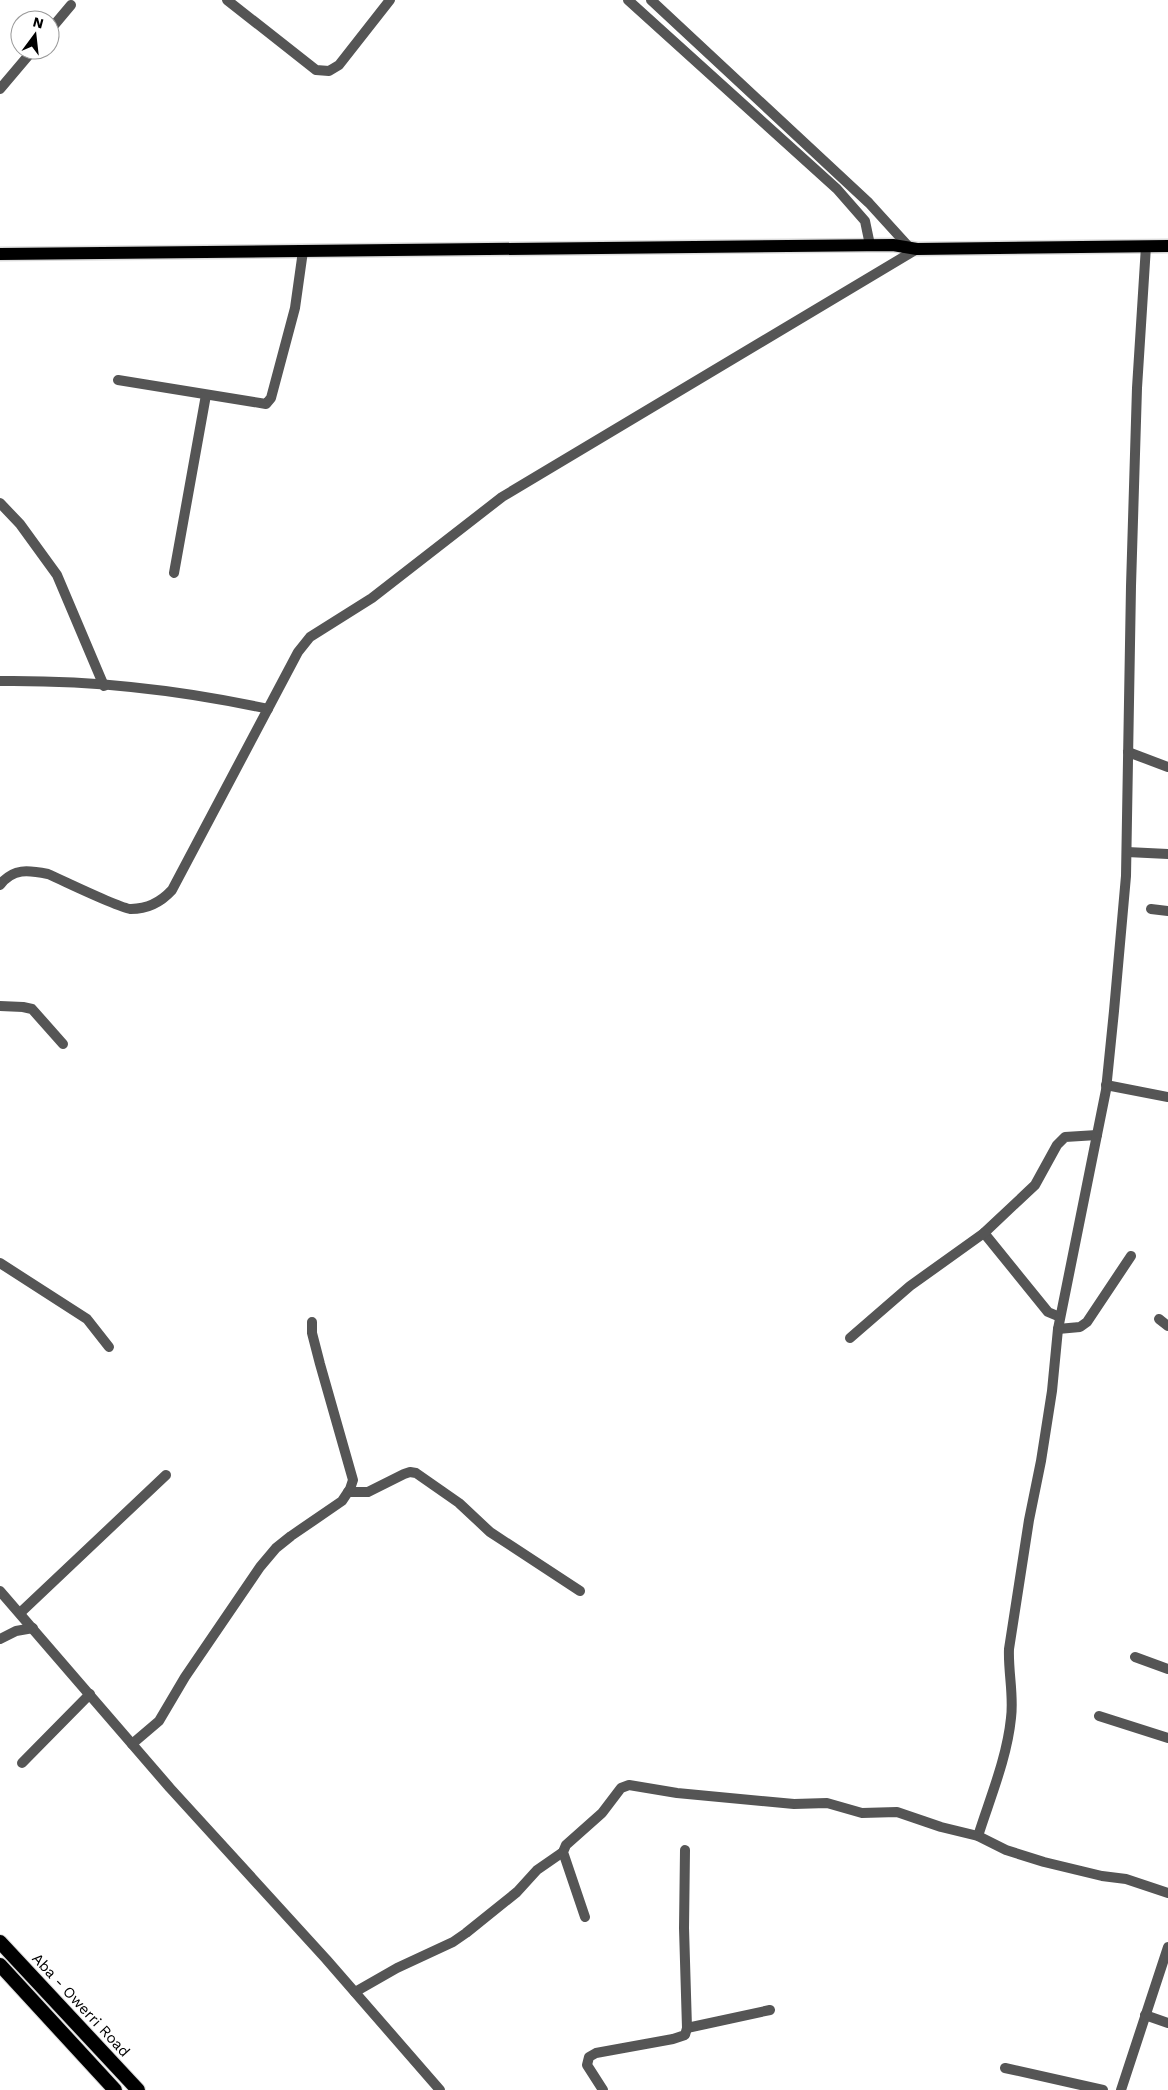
<svg xmlns="http://www.w3.org/2000/svg" width="1168" height="2090" font-family="'Work Sans',sans-serif">
<rect width="100%" height="100%" fill="#fff"/>
<g fill="none" stroke-linecap="round" stroke-linejoin="round">
<defs>
<path id="major" d="M 0,254 L 893,245 L 917,249 L 1168,246"/>
<g id="highway">
<path d="M 0,1942 L 138,2090"/>
<path d="M 0,1965 L 115,2090"/>
</g>
</defs>
<use href="#major" stroke="#dbdbdb" stroke-width="15"/>
<use href="#highway" stroke="#dbdbdb" stroke-width="16"/>
<g stroke="#555" stroke-width="10">
<path d="M 227,0 L 316,70 L 329,71 L 339,65 L 390,0"/>
<path d="M 628,0 L 837,189 L 865,221 L 870,245"/>
<path d="M 651,0 L 869,203 L 909,247"/>
<path d="M 50,30 L 71,5"/>
<path d="M 0,89 L 33,50"/>
<path d="M 118,380 L 266,404 L 271,398 L 295,308 L 303,251"/>
<path d="M 0,503 L 20,524 L 57,575 L 104,686"/>
<path d="M 174,573 L 206,395"/>
<path d="M 0,681 C 88,680 182,690 268,709"/>
<path d="M 1128,752 L 1168,767"/>
<path d="M 1127,852 L 1168,854"/>
<path d="M 0,885 C 13,868 28,870 48,874 C 62,880 121,909 131,909 C 148,909 161,902 172,890 L 298,652 L 310,637 L 372,598 L 502,497 L 917,249"/>
<path d="M 1151,909 L 1168,911"/>
<path d="M 0,1006 L 23,1007 L 32,1009 L 63,1044"/>
<path d="M 1106,1085 L 1168,1097"/>
<path d="M 984,1233 L 1048,1312 L 1060,1317"/>
<path d="M 0,1263 L 87,1319 L 109,1347"/>
<path d="M 1159,1319 L 1168,1326"/>
<path d="M 1058,1329 L 1080,1327 L 1087,1322 L 1131,1256"/>
<path d="M 850,1338 L 910,1286 L 984,1233 L 1035,1185 L 1057,1145 L 1065,1137 L 1097,1135"/>
<path d="M 348,1492 L 368,1492 L 404,1474 L 410,1472 L 416,1473 L 459,1503 L 490,1532 L 580,1591"/>
<path d="M 0,1591 L 170,1788 L 326,1959 L 440,2090"/>
<path d="M 20,1613 L 166,1475"/>
<path d="M 0,1639 L 16,1631 L 33,1628"/>
<path d="M 1135,1657 L 1168,1669"/>
<path d="M 1099,1716 L 1168,1738"/>
<path d="M 132,1744 L 159,1721 L 185,1677 L 260,1567 L 276,1548 L 291,1536 L 342,1501 L 350,1489 L 353,1480 L 320,1364 L 312,1333 L 312,1322"/>
<path d="M 22,1763 L 90,1694"/>
<path d="M 978,1836 C 990,1798 1007,1758 1011,1718 C 1014,1695 1008,1672 1009,1649 L 1029,1520 L 1041,1461 L 1052,1391 L 1058,1329 L 1106,1090 L 1114,1011 L 1126,876 L 1131,586 L 1137,388 L 1146,246"/>
<path d="M 585,1917 L 563,1852 L 566,1845 L 602,1813 L 621,1788 L 629,1785 L 677,1793 L 794,1804 L 827,1803 L 862,1813 L 897,1812 L 941,1827 L 978,1836 L 1006,1850 L 1044,1862 L 1102,1876 L 1126,1879 L 1168,1893"/>
<path d="M 355,1992 L 397,1968 L 453,1942 L 466,1933 L 517,1892 L 537,1870 L 563,1852"/>
<path d="M 1145,2015 L 1168,2023"/>
<path d="M 687,2028 L 770,2010"/>
<path d="M 1005,2068 L 1103,2090"/>
<path d="M 603,2090 L 587,2065 L 589,2057 L 596,2053 L 673,2039 L 685,2035 L 687,2028 L 684,1928 L 685,1850"/>
<path d="M 1121,2090 L 1168,1947"/>
</g>
<use href="#major" stroke="#000" stroke-width="12"/>
<use href="#highway" stroke="#000" stroke-width="14"/>
</g>
<g text-anchor="middle" stroke-width="5" stroke-linejoin="round" paint-order="stroke">
<g font-size="15" fill="#000" stroke="#fff">
<text transform="translate(81 2005) rotate(47)" y="5">Aba - Owerri Road</text>
</g>
</g>
<g transform="translate(35 35) rotate(15)"><circle r="24" fill="#ffffff" stroke="#999999"/>
<path d="M0-4L9 19L0 12L-9 19Z" fill="#000000"/>
<text y="-8" font-size="14" font-weight="bold" text-anchor="middle" fill="#000000">N</text>
</g>
</svg>
